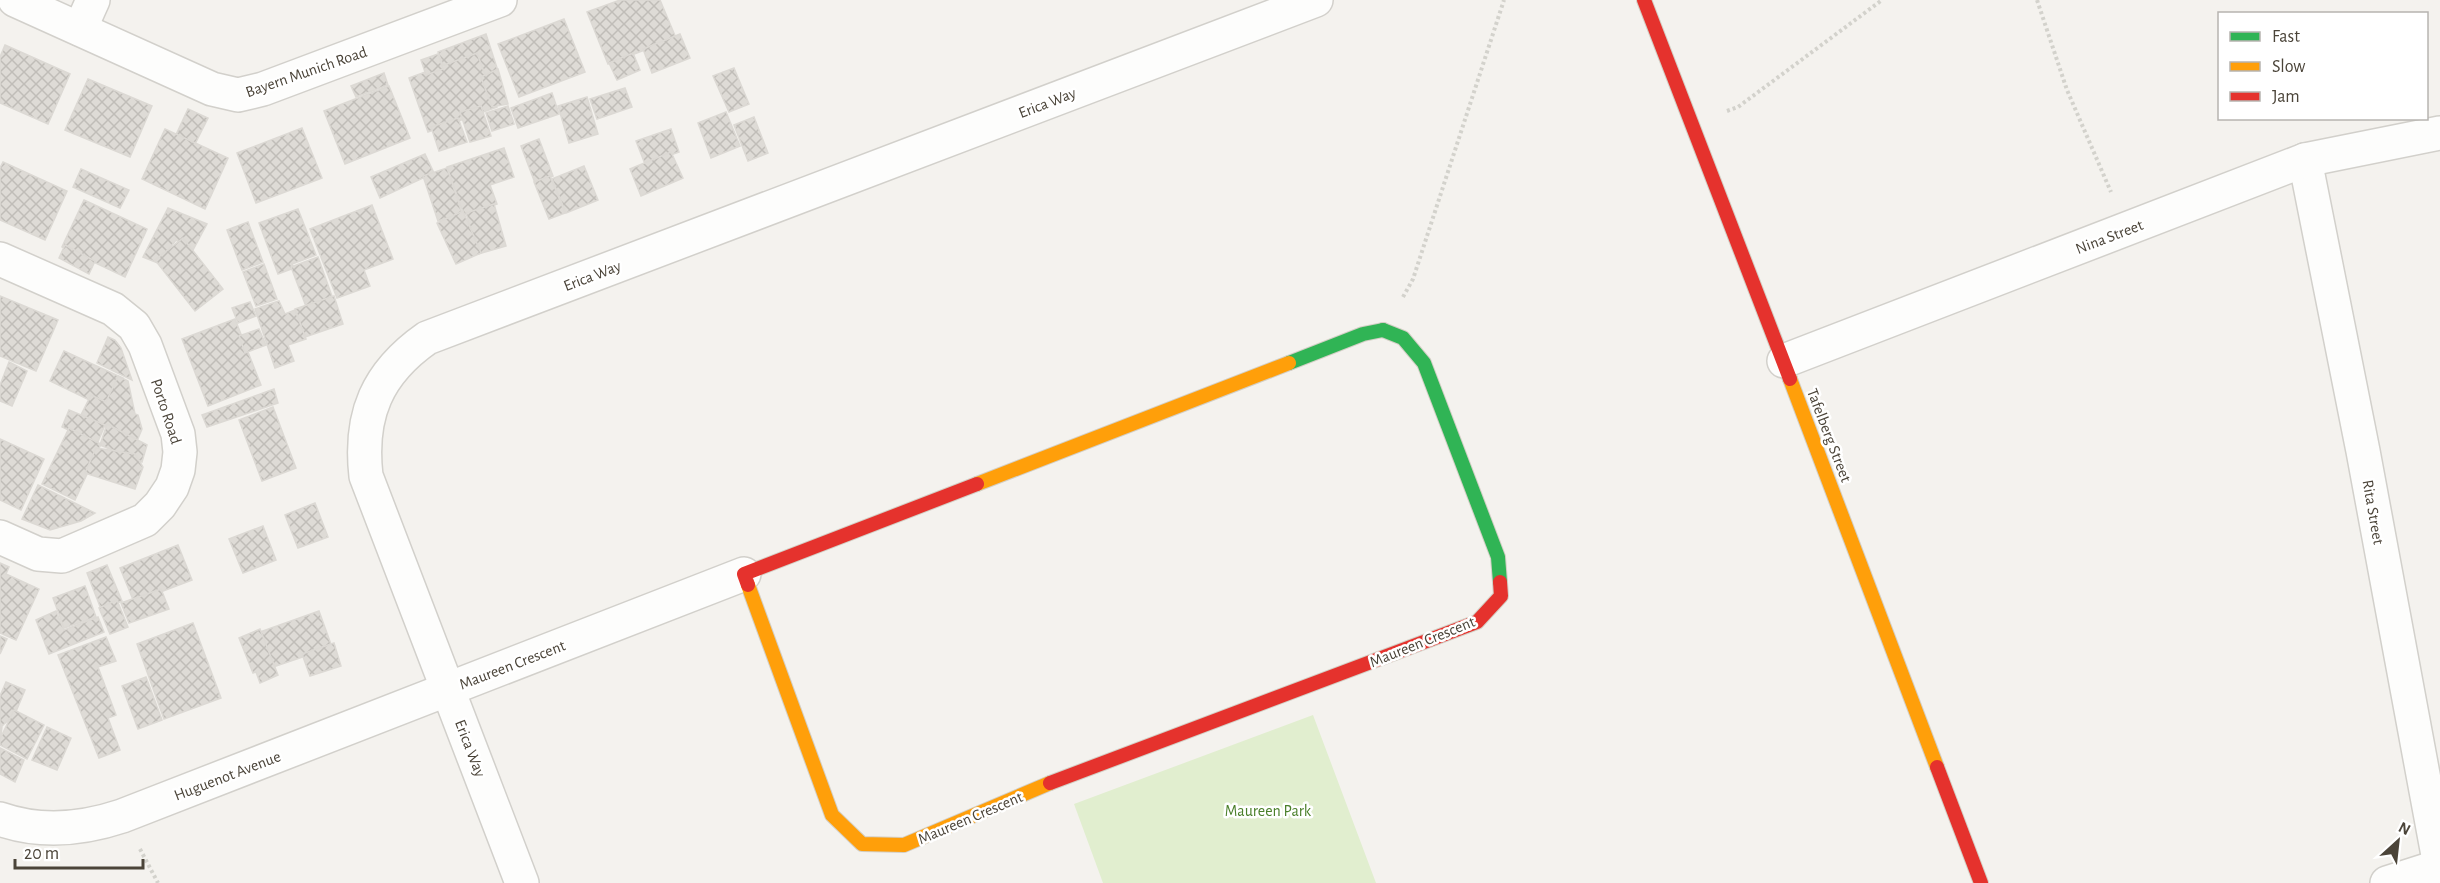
<svg xmlns="http://www.w3.org/2000/svg" width="2440" height="883" font-family="'Alegreya Sans',sans-serif">
<defs>
<pattern id="building-cross-hatch" width="8" height="8" patternUnits="userSpaceOnUse" patternTransform="scale(1.5)"><rect width="8" height="8" fill="#dedbd6"/><path d="M0 0l8 8M0 8l8-8" fill="none" stroke="#c0bdb8"/></pattern>
</defs>
<rect width="100%" height="100%" fill="#f4f2ee"/>
<path fill="#e1eecf" d="M 1313,715 L 1376,883 L 1103,883 L 1074,804 Z"/>
<g fill="url(#building-cross-hatch)" stroke="#dcd9d4" stroke-width="1.5">
<path d="M 620,0 L 660,0 L 676,38 L 608,64 L 587,12 Z"/>
<path d="M 564,19 L 585,72 L 519,97 L 498,44 Z"/>
<path d="M 486,34 L 498,71 L 485,76 L 477,55 L 444,68 L 438,52 Z"/>
<path d="M 680,34 L 690,58 L 652,73 L 643,49 Z"/>
<path d="M 5,45 L 70,74 L 48,124 L 0,103 L 0,57 Z"/>
<path d="M 477,53 L 497,107 L 428,132 L 409,78 Z"/>
<path d="M 633,53 L 640,70 L 617,80 L 609,63 Z"/>
<path d="M 438,54 L 443,69 L 426,75 L 421,60 Z"/>
<path d="M 734,68 L 749,104 L 729,112 L 713,76 Z"/>
<path d="M 498,69 L 508,104 L 492,107 L 481,77 Z"/>
<path d="M 384,73 L 388,85 L 356,97 L 351,86 Z"/>
<path d="M 88,79 L 152,106 L 130,157 L 65,130 Z"/>
<path d="M 389,86 L 410,138 L 345,164 L 324,111 Z"/>
<path d="M 625,88 L 632,107 L 597,119 L 590,99 Z"/>
<path d="M 552,93 L 559,114 L 518,128 L 511,108 Z"/>
<path d="M 587,97 L 598,134 L 569,143 L 558,106 Z"/>
<path d="M 481,106 L 491,136 L 470,142 L 460,112 Z"/>
<path d="M 508,106 L 514,124 L 492,131 L 486,113 Z"/>
<path d="M 188,109 L 208,118 L 194,146 L 175,137 Z"/>
<path d="M 726,112 L 740,146 L 711,158 L 698,123 Z"/>
<path d="M 754,117 L 768,153 L 748,161 L 734,125 Z"/>
<path d="M 458,118 L 467,142 L 439,151 L 431,127 Z"/>
<path d="M 302,128 L 322,178 L 256,203 L 237,153 Z"/>
<path d="M 165,129 L 228,158 L 205,209 L 142,179 Z"/>
<path d="M 671,129 L 679,152 L 645,164 L 636,141 Z"/>
<path d="M 539,139 L 553,176 L 535,183 L 521,146 Z"/>
<path d="M 504,148 L 514,177 L 490,185 L 497,204 L 464,215 L 447,167 Z"/>
<path d="M 671,152 L 683,178 L 641,196 L 630,169 Z"/>
<path d="M 425,154 L 434,173 L 380,198 L 371,177 Z"/>
<path d="M 3,162 L 67,191 L 45,240 L 0,220 L 0,168 Z"/>
<path d="M 584,166 L 598,200 L 566,213 L 552,179 Z"/>
<path d="M 447,168 L 462,213 L 438,221 L 423,176 Z"/>
<path d="M 81,169 L 129,190 L 120,208 L 73,187 Z"/>
<path d="M 550,176 L 565,213 L 549,219 L 534,182 Z"/>
<path d="M 84,200 L 147,229 L 125,277 L 62,247 Z"/>
<path d="M 494,204 L 506,246 L 478,254 L 466,213 Z"/>
<path d="M 372,205 L 393,259 L 364,270 L 370,286 L 337,298 L 310,229 Z"/>
<path d="M 168,208 L 207,224 L 193,250 L 176,240 L 158,263 L 143,257 Z"/>
<path d="M 298,209 L 316,255 L 292,264 L 294,268 L 278,274 L 259,223 Z"/>
<path d="M 463,211 L 481,253 L 456,264 L 437,223 Z"/>
<path d="M 248,222 L 263,262 L 242,270 L 227,230 Z"/>
<path d="M 183,238 L 223,289 L 195,311 L 155,260 Z"/>
<path d="M 65,245 L 95,261 L 89,274 L 59,258 Z"/>
<path d="M 318,257 L 333,299 L 307,309 L 291,267 Z"/>
<path d="M 264,264 L 277,299 L 256,306 L 243,272 Z"/>
<path d="M 0,296 L 58,320 L 36,371 L 0,356 Z"/>
<path d="M 334,296 L 343,324 L 305,337 L 295,309 Z"/>
<path d="M 279,301 L 285,314 L 295,310 L 306,339 L 288,345 L 294,361 L 275,368 L 255,309 Z"/>
<path d="M 250,302 L 256,316 L 238,323 L 232,308 Z"/>
<path d="M 235,319 L 261,385 L 208,406 L 182,339 Z"/>
<path d="M 259,329 L 266,345 L 245,353 L 239,336 Z"/>
<path d="M 108,337 L 115,340 L 121,348 L 132,380 L 97,363 Z"/>
<path d="M 64,351 L 123,378 L 108,409 L 50,381 Z"/>
<path d="M 9,362 L 27,371 L 12,406 L 0,401 L 0,385 Z"/>
<path d="M 118,376 L 128,381 L 135,414 L 138,415 L 142,429 L 137,441 L 81,415 L 91,395 L 106,402 Z"/>
<path d="M 274,389 L 278,403 L 207,427 L 202,415 Z"/>
<path d="M 273,407 L 296,468 L 262,481 L 239,420 Z"/>
<path d="M 69,410 L 105,425 L 97,444 L 62,427 Z"/>
<path d="M 107,424 L 147,445 L 142,462 L 100,445 Z"/>
<path d="M 69,428 L 101,444 L 75,500 L 42,484 Z"/>
<path d="M 0,439 L 44,459 L 21,510 L 0,500 Z"/>
<path d="M 96,448 L 135,454 L 143,467 L 135,489 L 85,473 Z"/>
<path d="M 38,485 L 95,513 L 81,521 L 50,530 L 22,519 Z"/>
<path d="M 315,503 L 328,537 L 298,548 L 285,515 Z"/>
<path d="M 263,526 L 276,560 L 243,573 L 229,539 Z"/>
<path d="M 178,545 L 192,580 L 134,602 L 120,568 Z"/>
<path d="M 0,563 L 9,567 L 6,574 L 39,589 L 16,640 L 0,633 Z"/>
<path d="M 107,565 L 122,601 L 101,609 L 87,573 Z"/>
<path d="M 85,586 L 96,617 L 64,628 L 53,598 Z"/>
<path d="M 161,589 L 169,609 L 129,623 L 121,603 Z"/>
<path d="M 117,600 L 128,627 L 110,634 L 99,608 Z"/>
<path d="M 56,611 L 64,630 L 98,617 L 104,632 L 49,654 L 36,620 Z"/>
<path d="M 319,611 L 332,647 L 273,667 L 260,632 Z"/>
<path d="M 193,623 L 221,698 L 164,719 L 137,644 Z"/>
<path d="M 260,629 L 278,675 L 260,683 L 256,672 L 253,673 L 239,638 Z"/>
<path d="M 0,636 L 7,639 L 0,654 Z"/>
<path d="M 106,637 L 116,661 L 98,667 L 116,715 L 108,718 L 120,750 L 99,758 L 58,655 Z"/>
<path d="M 334,643 L 341,666 L 310,676 L 302,654 Z"/>
<path d="M 146,677 L 162,720 L 138,729 L 122,686 Z"/>
<path d="M 6,682 L 25,690 L 15,714 L 2,726 L 0,746 L 0,696 Z"/>
<path d="M 14,710 L 44,725 L 27,759 L 0,745 L 0,739 Z"/>
<path d="M 47,727 L 71,738 L 57,770 L 32,760 Z"/>
<path d="M 0,748 L 24,760 L 15,782 L 0,774 Z"/>
</g>
<g fill="none" stroke-linecap="round" stroke-linejoin="round">
<defs>
<g id="street">
<path d="M 15,0 L 212,89 L 238,95 L 263,89 L 500,0"/>
<path d="M 80,29 L 93,0"/>
<path d="M 2305,160 L 2363,451 L 2440,866"/>
<path d="M 0,259 L 113,309 L 134,326 L 145,345 L 178,434 L 180,452 L 178,470 L 172,487 L 160,505 L 145,520 L 62,556 L 38,554 L 0,537"/>
<path d="M 1784,361 L 2305,160 L 2440,133"/>
<path d="M 0,819 C 40,833 83,829 122,816 L 744,574"/>
<path d="M 522,883 L 366,476 C 359,415 377,373 427,338 L 1316,0"/>
<path d="M 2387,883 L 2440,866"/>
</g>
<g id="fast">
<path d="M 1383,330 L 1403,338 L 1424,363 L 1498,557 L 1500,582"/>
<path d="M 1289,363 L 1363,334 L 1383,330"/>
</g>
<g id="slow">
<path d="M 1790,379 L 1937,767"/>
<path d="M 977,484 L 1289,363"/>
<path d="M 748,585 L 832,815 L 862,844 L 904,845 L 1050,783"/>
</g>
<g id="jam">
<path d="M 1644,0 L 1790,379"/>
<path d="M 748,585 L 744,574 L 977,484"/>
<path d="M 1937,767 L 1981,883"/>
<path d="M 1050,783 L 1477,622 L 1501,596 L 1500,582"/>
</g>
</defs>
<use href="#street" stroke="#d2d0cb" stroke-width="36"/>
<use href="#fast" stroke="#d3cfc5" stroke-width="16"/>
<use href="#slow" stroke="#d3cfc5" stroke-width="16"/>
<use href="#jam" stroke="#d3cfc5" stroke-width="16"/>
<g stroke="#d3d2cc" stroke-width="4" stroke-dasharray="3 3" stroke-linecap="butt">
<path d="M 2037,0 L 2067,90 L 2111,192"/>
<path d="M 1727,111 L 1738,107 L 1882,0"/>
<path d="M 1403,297 L 1413,279 L 1504,0"/>
<path d="M 140,849 L 158,883"/>
</g>
<use href="#street" stroke="#fdfdfc" stroke-width="33"/>
<use href="#fast" stroke="#30b455" stroke-width="14"/>
<use href="#slow" stroke="#ff9f0a" stroke-width="14"/>
<use href="#jam" stroke="#e5322d" stroke-width="14"/>
</g>
<g text-anchor="middle" stroke-width="5" stroke-linejoin="round" paint-order="stroke">
<g font-size="16" fill="#4b4439" stroke="#fff">
<text transform="translate(306 71) rotate(-19)" y="6">Bayern Munich Road</text>
<text transform="translate(1047 102) rotate(-21)" y="6">Erica Way</text>
<text transform="translate(2109 236) rotate(-21)" y="6">Nina Street</text>
<text transform="translate(592 275) rotate(-21)" y="6">Erica Way</text>
<text transform="translate(167 411) rotate(72)" y="6">Porto Road</text>
<text transform="translate(1830 435) rotate(69)" y="6">Tafelberg Street</text>
<text transform="translate(2374 512) rotate(80)" y="6">Rita Street</text>
<text transform="translate(1422 641) rotate(-22)" y="6">Maureen Crescent</text>
<text transform="translate(512 664) rotate(-21)" y="6">Maureen Crescent</text>
<text transform="translate(471 748) rotate(69)" y="6">Erica Way</text>
<text transform="translate(227 775) rotate(-21)" y="6">Huguenot Avenue</text>
<text transform="translate(970 817) rotate(-23)" y="6">Maureen Crescent</text>
</g>
<g font-size="16" fill="#4a7f2a" stroke="#fff">
<text x="1268" y="816">Maureen Park</text>
</g>
</g>
<rect x="2218" y="12" width="210" height="108" fill="#ffffff" stroke="#b7b4b0" stroke-width="1.5"/>
<rect x="2230" y="32" width="30" height="9" fill="#30b455" stroke="#b7b4b0" stroke-width="1.5"/>
<text x="2272" y="42" font-size="18" fill="#4b4439">Fast</text>
<rect x="2230" y="62" width="30" height="9" fill="#ff9f0a" stroke="#b7b4b0" stroke-width="1.5"/>
<text x="2272" y="72" font-size="18" fill="#4b4439">Slow</text>
<rect x="2230" y="92" width="30" height="9" fill="#e5322d" stroke="#b7b4b0" stroke-width="1.5"/>
<text x="2272" y="102" font-size="18" fill="#4b4439">Jam</text>
<g transform="translate(2398 841) rotate(27)" stroke="#ffffff" stroke-width="4.5" paint-order="stroke">
<path d="M0-4.5L10 22L0 15L-10 22Z" fill="#4b4439"/>
<text y="-9" font-size="16" font-weight="bold" text-anchor="middle" fill="#4b4439">N</text>
</g>
<path d="M15 859v9h128v-9" fill="none" stroke="#4b4439" stroke-width="3"/>
<text x="24" y="859" font-size="18" fill="#4b4439" stroke="#ffffff" stroke-width="4.5" paint-order="stroke">20 m</text>
</svg>
